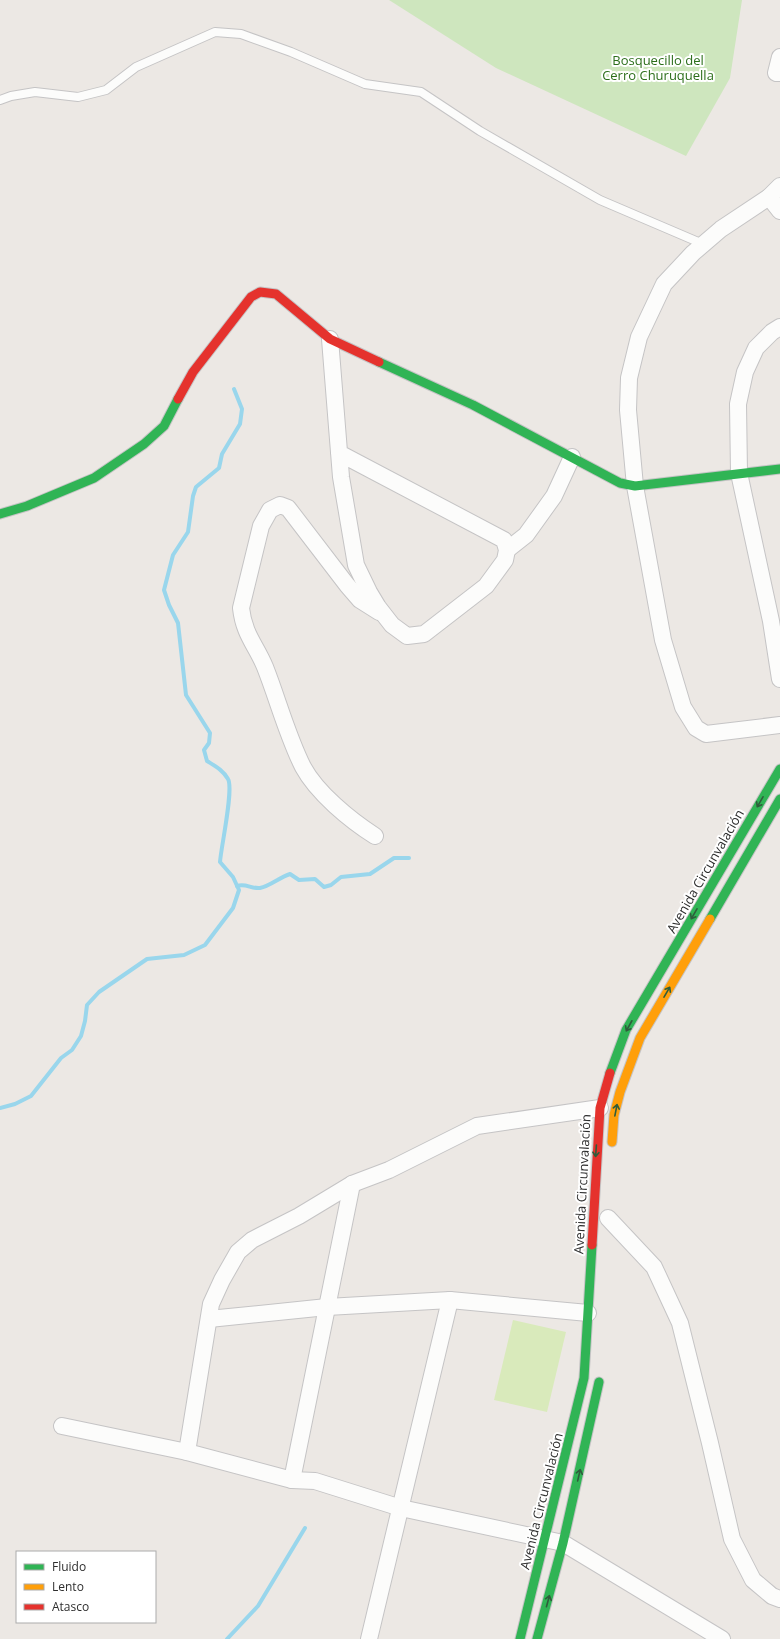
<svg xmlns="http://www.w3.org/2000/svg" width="780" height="1639" font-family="'Open Sans',sans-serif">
<rect width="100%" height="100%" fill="#ece8e4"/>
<path fill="#cee6be" d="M 389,0 L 742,0 L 730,78 L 686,156 L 496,68 Z"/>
<path fill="#d9eabb" d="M 513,1320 L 566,1332 L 547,1412 L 494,1400 Z"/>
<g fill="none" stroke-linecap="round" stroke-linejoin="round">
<g stroke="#99d6ec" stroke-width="4">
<path d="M 237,886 C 246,883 251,889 260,888 C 270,886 280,877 290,874 L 299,880 L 315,879 L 324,887 L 331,885 L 341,877 L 370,874 L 394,858 L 409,858"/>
<path d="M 0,1108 L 15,1104 L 31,1096 L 61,1058 L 72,1050 L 81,1036 L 85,1021 L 87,1005 L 99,992 L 147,959 L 184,955 L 205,945 L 233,908 L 239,890 L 233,877 L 220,862 C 221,847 234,789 228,779 C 223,770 215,766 207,761 L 204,750 L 209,743 L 210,733 L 186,695 L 178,623 L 169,605 L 164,590 L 173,555 L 188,532 L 193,496 L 196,487 L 219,468 L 222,454 L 240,424 L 242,409 L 234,389"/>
<path d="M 227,1639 L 258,1606 L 305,1528"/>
</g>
<defs>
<path id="lane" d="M 0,100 L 11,96 L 35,92 L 78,97 L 106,90 L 136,67 L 215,32 L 241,34 L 291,52 L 365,84 L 421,92 L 480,131 L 600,200 L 703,244"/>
<g id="street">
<path d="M 780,57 L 776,73 L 780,73"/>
<path d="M 780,186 L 769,197 L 721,229 L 693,253 L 664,284 L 639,337 L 629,378 L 628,410 L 635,486 L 663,640 L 683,707 L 696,728 L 706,734 L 780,725"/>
<path d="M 769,197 L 780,211"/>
<path d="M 780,327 L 772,332 L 756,348 L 745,372 L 738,404 L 739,473 L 771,621 L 780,679"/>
<path d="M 330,339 L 341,477 L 356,565 L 369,592 L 378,607 L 392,625 L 407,636 L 424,634 L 486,586 L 505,560 L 507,550 L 504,540 L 339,453"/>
<path d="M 507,550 L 526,535 L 554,496 L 572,457"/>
<path d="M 375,836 C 350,820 317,793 303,767 C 287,735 278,700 265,667 C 256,645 244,635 241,608 L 261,526 L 270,510 L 280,505 L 288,508 L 347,585 L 360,600 L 379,612"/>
<path d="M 608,1218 L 654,1267 L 680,1323 L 710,1443 L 732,1539 L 753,1580 L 772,1596 L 780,1599"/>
<path d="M 209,1319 L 327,1307 L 450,1300 L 588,1313"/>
<path d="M 62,1426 L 187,1452 L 292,1480 L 315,1481 L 401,1508 L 563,1543 L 722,1639"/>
<path d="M 187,1452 L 211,1304 L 222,1280 L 238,1252 L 252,1240 L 299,1216 L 352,1184 L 389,1170 L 477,1126 L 600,1108"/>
<path d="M 292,1480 L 352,1184"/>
<path d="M 369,1639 L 450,1300"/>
</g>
<g id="fast">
<path d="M 379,362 L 473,405 L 620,483 L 635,486 L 780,469"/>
<path d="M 0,514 L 27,506 L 94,478 L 144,444 L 164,426 L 178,399"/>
<path d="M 710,919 L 780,799"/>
<path d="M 610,1073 L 626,1030 L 780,769"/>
<path d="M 520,1639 L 584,1378 L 592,1245"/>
<path d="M 537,1639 L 563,1543 L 599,1382"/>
</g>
<path id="slow" d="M 612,1142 L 614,1115 L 620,1092 L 640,1038 L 710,919"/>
<g id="jam">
<path d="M 178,399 L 193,372 L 251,297 L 260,292 L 276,294 L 330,339 L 379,362"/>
<path d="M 592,1245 L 600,1108 L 610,1073"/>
</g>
</defs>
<use href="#lane" stroke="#c5c4c5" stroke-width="10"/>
<use href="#street" stroke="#c5c4c5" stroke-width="18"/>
<use href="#fast" stroke="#c5c4c5" stroke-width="11"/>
<use href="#slow" stroke="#c5c4c5" stroke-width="11"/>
<use href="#jam" stroke="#c5c4c5" stroke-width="11"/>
<use href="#lane" stroke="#fcfcfb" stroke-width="8"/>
<use href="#street" stroke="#fcfcfb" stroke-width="16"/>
<use href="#fast" stroke="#30b455" stroke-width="9"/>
<use href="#slow" stroke="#ff9f0a" stroke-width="9"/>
<use href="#jam" stroke="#e5322d" stroke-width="9"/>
</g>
<defs><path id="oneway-shaft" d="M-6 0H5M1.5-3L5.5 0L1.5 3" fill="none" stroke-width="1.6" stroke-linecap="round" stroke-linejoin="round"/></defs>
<g stroke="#2f5d3c">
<use href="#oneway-shaft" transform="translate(760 802) rotate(120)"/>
<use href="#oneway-shaft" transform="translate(694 914) rotate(120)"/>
<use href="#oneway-shaft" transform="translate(667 992) rotate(-60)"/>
<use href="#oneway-shaft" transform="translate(629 1026) rotate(119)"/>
<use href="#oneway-shaft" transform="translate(616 1110) rotate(-79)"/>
<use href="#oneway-shaft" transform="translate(596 1151) rotate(94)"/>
<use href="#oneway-shaft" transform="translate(579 1475) rotate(-77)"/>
<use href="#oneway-shaft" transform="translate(548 1601) rotate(-75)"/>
</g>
<g text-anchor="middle" stroke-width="4" stroke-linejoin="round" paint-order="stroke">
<g font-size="13" fill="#2c6e1b" stroke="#fff">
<text x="658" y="65">Bosquecillo del<tspan x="658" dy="15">Cerro Churuquella</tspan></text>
</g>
<g font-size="13" fill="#2e2e2e" stroke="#fff">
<text transform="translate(705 871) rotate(-60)" y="5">Avenida Circunvalación</text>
<text transform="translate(582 1184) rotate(-87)" y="5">Avenida Circunvalación</text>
<text transform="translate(541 1501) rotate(-76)" y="5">Avenida Circunvalación</text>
</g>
</g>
<rect x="16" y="1551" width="140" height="72" fill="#ffffff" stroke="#ababab"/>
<rect x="24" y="1564" width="20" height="6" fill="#30b455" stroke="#ababab"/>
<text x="52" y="1571" font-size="12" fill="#2e2e2e">Fluido</text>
<rect x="24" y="1584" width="20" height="6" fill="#ff9f0a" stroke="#ababab"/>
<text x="52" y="1591" font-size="12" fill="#2e2e2e">Lento</text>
<rect x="24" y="1604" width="20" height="6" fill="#e5322d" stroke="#ababab"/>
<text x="52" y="1611" font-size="12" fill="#2e2e2e">Atasco</text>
</svg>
